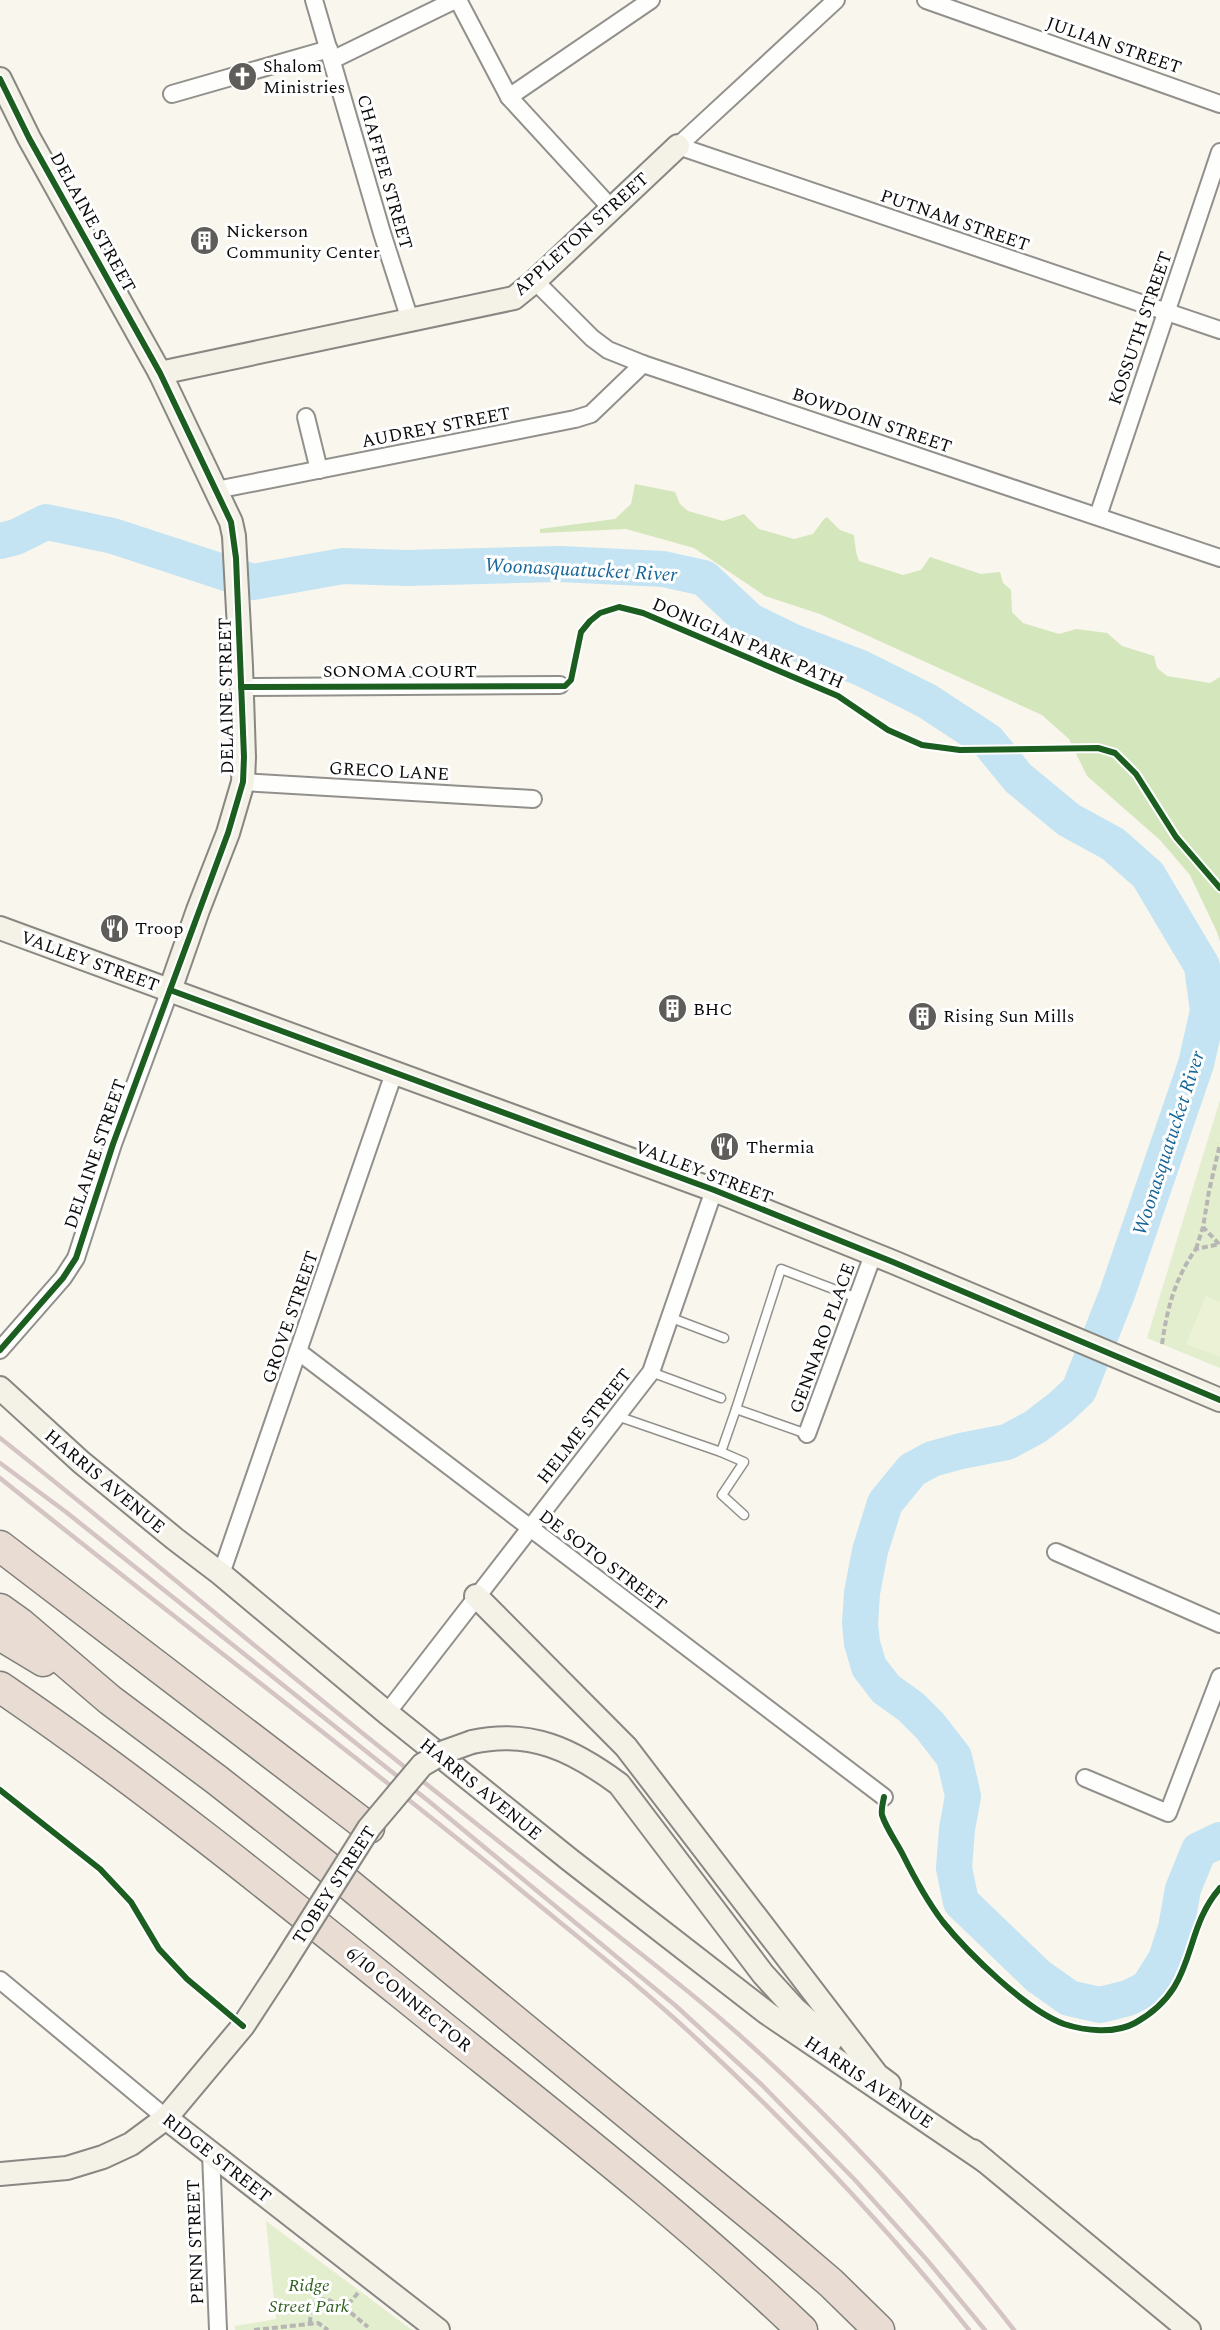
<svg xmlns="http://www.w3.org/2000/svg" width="1220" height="2330" font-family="Spectral,serif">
<rect width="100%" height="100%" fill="#f9f6ed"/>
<g fill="#e2eecd">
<path d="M 1220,1100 L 1220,1368 L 1147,1338 Z"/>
<path d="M 266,2221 L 412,2330 L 235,2330 L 235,2326 L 276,2319 Z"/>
</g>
<path fill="#d4e6bb" d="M 635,484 L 675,492 L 680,504 L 688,511 L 723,521 L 744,514 L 759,529 L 794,539 L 813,534 L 824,519 L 827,517 L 840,530 L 854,535 L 856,552 L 859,561 L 903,575 L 921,570 L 930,557 L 981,574 L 1000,572 L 1003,583 L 1011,590 L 1012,612 L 1023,623 L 1059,634 L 1076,629 L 1107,633 L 1122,646 L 1154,656 L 1157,668 L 1167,676 L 1210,683 L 1220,677 L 1220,941 L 1217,932 L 1190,875 L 1160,840 L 1087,776 L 1069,739 L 1042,715 L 820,614 L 765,596 L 694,548 L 626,529 L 540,533 L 540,529 L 615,519 L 631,504 Z"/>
<path fill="#ecf2d6" d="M 1206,1296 L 1220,1302 L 1220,1357 L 1186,1344 Z"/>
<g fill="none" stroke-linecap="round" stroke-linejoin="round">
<path stroke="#c4e4f3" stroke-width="36" d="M 0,541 L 16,537 L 46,522 L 113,536 L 253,582 L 343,566 L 407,568 L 560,564 L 663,569 L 704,578 L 750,621 L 791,641 L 861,668 L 927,701 L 988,741 L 1018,778 L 1069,820 L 1113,844 L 1148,875 L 1202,966 L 1208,1011 L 1196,1064 L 1117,1294 L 1079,1390 L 1061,1407 L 1035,1427 L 1007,1442 L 961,1451 L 932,1459 L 912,1470 L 885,1503 L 870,1551 L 862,1593 L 860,1624 L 862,1643 L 869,1667 L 886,1689 L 911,1707 L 930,1726 L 954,1757 L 963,1796 L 957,1829 L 954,1868 L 961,1902 L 1038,1976 L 1069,1998 L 1100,2005 L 1128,1998 L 1148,1988 L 1166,1959 L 1176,1928 L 1183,1889 L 1199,1850 L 1220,1840"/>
<defs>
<g id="lane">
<path d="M 669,1317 L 724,1338"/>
<path d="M 651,1372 L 721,1398"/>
<path d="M 736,1409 L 781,1269 L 857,1298"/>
<path d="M 617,1416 L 721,1452 L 736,1409 L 807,1434"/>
<path d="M 721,1452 L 744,1462 L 722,1495 L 744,1515"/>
</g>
<g id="street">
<path d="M 314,0 L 382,233 L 410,320"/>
<path d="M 458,0 L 509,97 L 611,208"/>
<path d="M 836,0 L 678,146 L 1220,330"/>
<path d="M 926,0 L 1220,104"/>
<path d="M 332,60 L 455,0"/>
<path d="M 172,94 L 329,49"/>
<path d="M 509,97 L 651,0"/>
<path d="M 535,281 L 592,338 L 608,350 L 643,364 L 1220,558"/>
<path d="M 306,417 L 319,470"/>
<path d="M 216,490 L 575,419 L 591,414 L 643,364"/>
<path d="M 1098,516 L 1220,152"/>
<path d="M 241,687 L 560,685"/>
<path d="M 243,782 L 533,799"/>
<path d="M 0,1350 L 63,1278 L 76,1258 L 113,1144 L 170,990"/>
<path d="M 299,1352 L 884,1797"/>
<path d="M 807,1434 L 873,1255"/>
<path d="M 1056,1552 L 1220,1624"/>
<path d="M 221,1574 L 394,1073"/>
<path d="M 387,1713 L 651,1372 L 714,1190"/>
<path d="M 1085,1778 L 1168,1813 L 1220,1677"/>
<path d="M 0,1980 L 166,2118"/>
<path d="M 211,2153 L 218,2330"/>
</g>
<g id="secondary">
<path d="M 0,79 L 29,138 L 160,373 L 231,522 L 234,536 L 241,666 L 244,757 L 243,782 L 228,833 L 198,910 L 170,990"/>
<path d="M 160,373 L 514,298 L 535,281 L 678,146"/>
<path d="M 0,928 L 714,1190 L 893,1262 L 1220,1400"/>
<path d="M 0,1388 L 81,1462 L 175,1539 L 221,1574 L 387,1713 L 570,1860 L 767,2013 L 985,2161"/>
<path d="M 476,1596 L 626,1747 L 877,2075 L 889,2084"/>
<path d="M 472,1742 C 530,1729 573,1750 619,1784 L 763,1974 L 794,2008 L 831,2041"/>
<path d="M 166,2118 L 438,2330"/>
<path d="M 973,2151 L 1189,2330"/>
<path d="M 0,2174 L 67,2168 L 103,2157 L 131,2144 L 166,2118 L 243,2026 L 279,1971"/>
</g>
<g id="highway">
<path d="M 0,1546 L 369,1828"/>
<path d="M 0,1609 L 21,1624 L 110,1700 L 217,1780 L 334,1872 L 776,2236 L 831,2283 L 879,2330"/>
<path d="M 0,1635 L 43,1661"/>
<path d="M 0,1687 C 154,1792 298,1910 443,2027 C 565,2125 689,2222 802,2330"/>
</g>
</defs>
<use href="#lane" stroke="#92908c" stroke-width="11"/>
<use href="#street" stroke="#92908c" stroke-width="20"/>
<use href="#secondary" stroke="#888783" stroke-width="26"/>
<use href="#highway" stroke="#7f7e7a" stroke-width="33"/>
<g stroke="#b7b6b5" stroke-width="4" stroke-dasharray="6 3" stroke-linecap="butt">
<path d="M 1219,1244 L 1203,1227 L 1209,1191 L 1220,1144"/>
<path d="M 1196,1249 L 1203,1227"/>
<path d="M 1162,1344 C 1167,1309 1175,1278 1196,1249 L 1220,1244"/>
<path d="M 358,2293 L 345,2308 L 368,2327"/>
<path d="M 310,2323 L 311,2309 L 317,2300 L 327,2299 L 345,2308"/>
<path d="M 254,2330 L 318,2323 L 328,2330"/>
</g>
<use href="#lane" stroke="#fefefc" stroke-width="8"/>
<use href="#street" stroke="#fefefc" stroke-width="16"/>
<use href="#secondary" stroke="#f4f2e7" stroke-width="22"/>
<use href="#highway" stroke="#e8dcd3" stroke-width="30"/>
<g stroke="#d5c4c4" stroke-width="4.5">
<path d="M 0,1438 C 135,1545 266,1657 401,1764 C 465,1815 529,1865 593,1916 C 641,1954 690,1991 736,2032 C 838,2122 930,2222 1014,2330"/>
<path d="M 0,1463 L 66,1512 L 431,1803 L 676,2006 L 762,2085 L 855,2180 L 927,2260 L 985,2330"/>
<path d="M 0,1478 C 167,1613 339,1742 505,1877 C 570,1931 637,1983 699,2041 C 795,2130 887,2227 969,2330"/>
</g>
<defs>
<path id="secondary-bridge" d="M 279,1971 L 369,1828 L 422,1765 L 444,1752 L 472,1742"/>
</defs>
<use href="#secondary-bridge" stroke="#888783" stroke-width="26" stroke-linecap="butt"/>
<use href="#secondary-bridge" stroke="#f4f2e7" stroke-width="22"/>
<defs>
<g id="cycleway">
<path d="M 0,79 L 29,138 L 160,373 L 231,522 L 236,558 L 244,757 L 243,782 L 228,833 L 113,1144 L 76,1258 L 63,1278 L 0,1350"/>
<path d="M 241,687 L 565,686 L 571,680 L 581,632 L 590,621 L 600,613 L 619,607 L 643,613 L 838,696 L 888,730 L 922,745 L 960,750 L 1098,748 L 1115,753 L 1136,774 L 1176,837 L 1220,888"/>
<path d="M 170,990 L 714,1190 L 893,1262 L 1220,1400"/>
<path d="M 0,1790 L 100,1869 L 131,1902 L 159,1949 L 187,1979 L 243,2026"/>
<path d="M 884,1797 C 883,1802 881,1810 882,1815 C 886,1828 897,1843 903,1855 C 915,1879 927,1901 943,1922 C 968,1953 1026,2010 1064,2024 C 1085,2031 1115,2034 1135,2023 C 1200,1987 1180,1934 1220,1888"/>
</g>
</defs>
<use href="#cycleway" stroke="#fff" stroke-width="10"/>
<use href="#cycleway" stroke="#1b5e20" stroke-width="6"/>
</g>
<defs>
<symbol id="church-disc" viewBox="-11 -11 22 22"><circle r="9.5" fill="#5e5d59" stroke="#fff"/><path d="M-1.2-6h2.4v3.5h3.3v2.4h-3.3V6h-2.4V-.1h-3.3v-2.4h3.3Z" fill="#fff"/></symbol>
<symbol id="building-disc" viewBox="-11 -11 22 22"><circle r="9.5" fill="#5e5d59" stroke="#fff"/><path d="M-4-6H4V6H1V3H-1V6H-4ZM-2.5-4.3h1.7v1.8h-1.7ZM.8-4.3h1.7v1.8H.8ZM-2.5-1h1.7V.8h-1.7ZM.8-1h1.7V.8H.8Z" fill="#fff"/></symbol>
<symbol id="restaurant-disc" viewBox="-11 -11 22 22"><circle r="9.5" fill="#5e5d59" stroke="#fff"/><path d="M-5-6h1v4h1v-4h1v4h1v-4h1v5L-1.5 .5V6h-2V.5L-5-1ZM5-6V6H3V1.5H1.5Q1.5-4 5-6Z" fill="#fff"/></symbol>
</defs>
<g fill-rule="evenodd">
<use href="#church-disc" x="226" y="60" width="33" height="33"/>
<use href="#building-disc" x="188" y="224" width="33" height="33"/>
<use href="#restaurant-disc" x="98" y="912" width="33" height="33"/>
<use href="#building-disc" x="656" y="992" width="33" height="33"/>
<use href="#building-disc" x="906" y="1000" width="33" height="33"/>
<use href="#restaurant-disc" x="708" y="1130" width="33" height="33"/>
</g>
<g text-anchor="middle" stroke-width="6" stroke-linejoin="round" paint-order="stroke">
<g font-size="18" fill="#0a0a0a" stroke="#fff">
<text transform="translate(1114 45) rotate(19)" y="6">JULIAN STREET</text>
<text transform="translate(385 172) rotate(74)" y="6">CHAFFEE STREET</text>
<text transform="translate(955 220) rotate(19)" y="6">PUTNAM STREET</text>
<text transform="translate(93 222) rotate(61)" y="6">DELAINE STREET</text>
<text transform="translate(581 234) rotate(-42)" y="6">APPLETON STREET</text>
<text transform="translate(1140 328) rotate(-71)" y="6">KOSSUTH STREET</text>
<text transform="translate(872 420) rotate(19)" y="6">BOWDOIN STREET</text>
<text transform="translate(436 427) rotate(-11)" y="6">AUDREY STREET</text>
<text transform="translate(748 643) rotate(23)" y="6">DONIGIAN PARK PATH</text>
<text x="400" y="677">SONOMA COURT</text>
<text transform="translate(226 696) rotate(-91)" y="6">DELAINE STREET</text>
<text transform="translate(389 771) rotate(3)" y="6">GRECO LANE</text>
<text transform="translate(90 961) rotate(20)" y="6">VALLEY STREET</text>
<text transform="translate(95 1154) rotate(-71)" y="6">DELAINE STREET</text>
<text transform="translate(704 1172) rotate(21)" y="6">VALLEY STREET</text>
<text transform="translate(290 1317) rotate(-71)" y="6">GROVE STREET</text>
<text transform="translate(822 1338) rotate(-70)" y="6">GENNARO PLACE</text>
<text transform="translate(584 1426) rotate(-52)" y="6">HELME STREET</text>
<text transform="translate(105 1481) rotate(40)" y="6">HARRIS AVENUE</text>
<text transform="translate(603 1560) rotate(37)" y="6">DE SOTO STREET</text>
<text transform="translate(481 1789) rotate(39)" y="6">HARRIS AVENUE</text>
<text transform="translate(334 1885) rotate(-57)" y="6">TOBEY STREET</text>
<text transform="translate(409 1999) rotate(39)" y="6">6/10 CONNECTOR</text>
<text transform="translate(869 2082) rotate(34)" y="6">HARRIS AVENUE</text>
<text transform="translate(217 2158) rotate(38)" y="6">RIDGE STREET</text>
<text transform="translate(195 2242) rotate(-92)" y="6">PENN STREET</text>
</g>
<g font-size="18" fill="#0a0a0a" stroke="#fff" text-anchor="start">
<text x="263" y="72">Shalom<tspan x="263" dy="21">Ministries</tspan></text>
<text x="226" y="237">Nickerson<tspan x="226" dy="21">Community Center</tspan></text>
<text x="135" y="934">Troop</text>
<text x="693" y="1015">BHC</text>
<text x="943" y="1022">Rising Sun Mills</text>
<text x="746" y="1153">Thermia</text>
</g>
<g font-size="18" font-style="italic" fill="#2d5f1c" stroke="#fff">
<text x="309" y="2291">Ridge<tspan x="309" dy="21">Street Park</tspan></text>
</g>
<g font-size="20" font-style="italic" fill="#166698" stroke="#fff">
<text transform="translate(581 569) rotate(3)" y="7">Woonasquatucket River</text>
<text transform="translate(1168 1143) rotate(-72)" y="7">Woonasquatucket River</text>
</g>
</g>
</svg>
